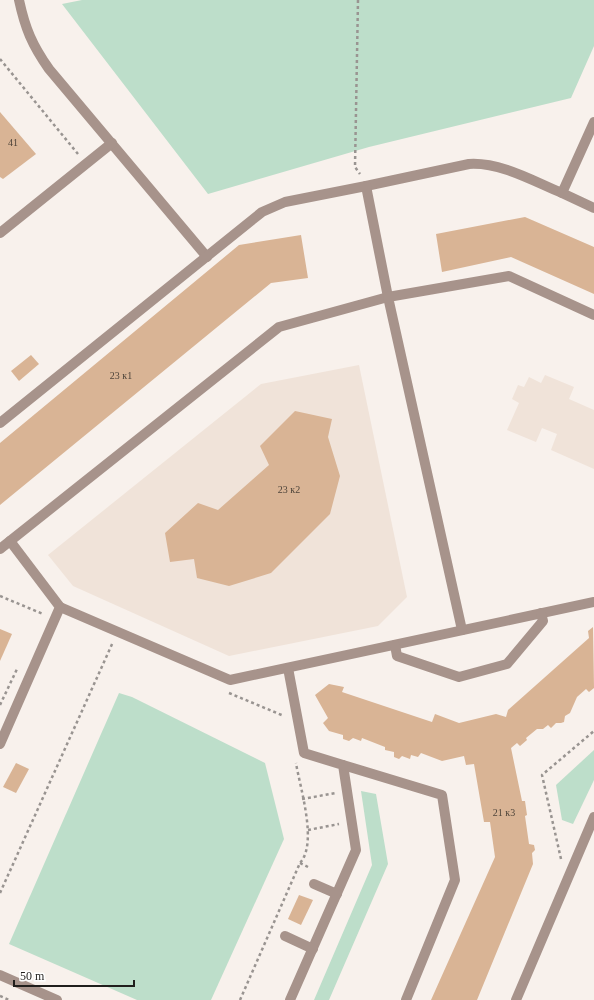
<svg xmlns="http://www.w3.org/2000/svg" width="594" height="1000" font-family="'Times New Roman',serif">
<rect width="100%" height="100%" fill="#f8f1ec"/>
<g fill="#f0e3d9">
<path d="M 359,365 L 407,597 L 378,626 L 229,656 L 73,586 L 48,555 L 261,384 Z"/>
<path d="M 545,375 L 574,387 L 569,399 L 594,410 L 594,469 L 551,450 L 557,434 L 542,428 L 536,442 L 507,430 L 519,403 L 512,399 L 518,385 L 524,387 L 529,377 L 541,383 Z"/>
</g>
<g fill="#bddeca">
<path d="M 82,0 L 594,0 L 594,46 L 571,98 L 369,147 L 208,194 L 62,4 Z"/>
<path d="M 119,693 L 132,697 L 265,763 L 284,839 L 211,1000 L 137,1000 L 9,944 Z"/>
<path d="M 594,750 L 594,780 L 573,824 L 562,820 L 556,785 Z"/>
<path d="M 361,791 L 376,794 L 388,864 L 329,1000 L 314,1000 L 372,865 Z"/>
</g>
<g fill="#d9b495">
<path d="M 0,112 L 36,154 L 3,179 L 0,177 Z"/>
<path d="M 525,217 L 594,247 L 594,294 L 511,257 L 442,272 L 436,234 Z"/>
<path d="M 301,235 L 308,278 L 271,283 L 0,505 L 0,443 L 239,245 Z"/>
<path d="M 31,355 L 39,364 L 19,381 L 11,371 Z"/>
<path d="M 295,411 L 332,419 L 328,437 L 340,476 L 330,514 L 271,573 L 229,586 L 197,578 L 194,559 L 170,562 L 165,533 L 198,503 L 218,510 L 269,465 L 260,446 Z"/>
<path d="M 593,627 L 594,688 L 589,692 L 586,689 L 577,697 L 570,713 L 565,716 L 564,722 L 561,723 L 556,723 L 551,728 L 548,725 L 543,729 L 537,729 L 526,738 L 527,740 L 520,746 L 517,743 L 511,748 L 522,801 L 525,801 L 527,815 L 525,816 L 529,844 L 534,845 L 535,850 L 532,853 L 533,864 L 477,1000 L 431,1000 L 495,857 L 490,822 L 484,822 L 474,764 L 466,765 L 464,756 L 442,761 L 421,753 L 418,757 L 411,755 L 410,759 L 402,756 L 399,759 L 394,757 L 394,752 L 385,750 L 385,747 L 362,738 L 361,741 L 353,738 L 349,741 L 343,739 L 343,735 L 329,731 L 323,723 L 328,718 L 315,695 L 329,684 L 344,687 L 342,692 L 432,722 L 435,714 L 459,723 L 496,714 L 506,717 L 508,710 L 589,638 L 588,631 Z"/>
<path d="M 0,629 L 12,634 L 0,661 Z"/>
<path d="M 16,763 L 29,769 L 16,793 L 3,787 Z"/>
<path d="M 299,895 L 313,900 L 301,925 L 288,919 Z"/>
</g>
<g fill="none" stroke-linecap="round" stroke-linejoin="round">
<g stroke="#999491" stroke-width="2.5" stroke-dasharray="3 3" stroke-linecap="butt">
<path d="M 358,0 L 355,167 L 360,174"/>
<path d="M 0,59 L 78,154"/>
<path d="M 0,596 L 43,614"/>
<path d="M 229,693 L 284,716"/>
<path d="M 0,705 L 17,669"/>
<path d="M 302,799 L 336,793"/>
<path d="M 308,830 L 339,824"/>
<path d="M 561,859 L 542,775 L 594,731"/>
<path d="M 300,863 L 308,867"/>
<path d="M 0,893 L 113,642"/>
<path d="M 0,996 L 9,1000"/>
<path d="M 240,1000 L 300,863 C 318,843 300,788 296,763"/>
</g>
<g stroke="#a7938b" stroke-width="10">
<path d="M 19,0 C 25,28 32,45 49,69 L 207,257"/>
<path d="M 366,186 L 469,164 C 501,162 533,181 562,193 L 594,122"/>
<path d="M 562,193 L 594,208"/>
<path d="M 0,233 L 112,143"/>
<path d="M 0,423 L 262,212 L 285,202 L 366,186 L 388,297 L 279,327 L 0,549"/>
<path d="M 60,607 L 230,680 L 594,602"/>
<path d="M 462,630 L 388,297 L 509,276 L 594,315"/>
<path d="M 395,645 L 397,656 L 459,677 L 507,664 L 543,621 L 541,613"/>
<path d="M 288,668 L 304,753 L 343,765 L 356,850 L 290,1000"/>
<path d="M 0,744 L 60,607 L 10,541"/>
<path d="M 343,765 L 442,795 L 455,880 L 406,1000"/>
<path d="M 314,884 L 337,894"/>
<path d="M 285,936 L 313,949"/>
<path d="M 0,975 L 57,1000"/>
<path d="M 516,1000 L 594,817"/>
</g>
</g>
<g text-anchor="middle" stroke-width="3" stroke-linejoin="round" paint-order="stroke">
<g font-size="10" fill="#4e443a">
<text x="13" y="146">41</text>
<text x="121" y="379">23 к1</text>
<text x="289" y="493">23 к2</text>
<text x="504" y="816">21 к3</text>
</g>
</g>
<path d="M14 980v6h120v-6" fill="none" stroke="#201e1c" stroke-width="2"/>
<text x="20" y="980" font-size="12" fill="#201e1c" stroke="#ffffff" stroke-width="3" paint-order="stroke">50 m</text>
</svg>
